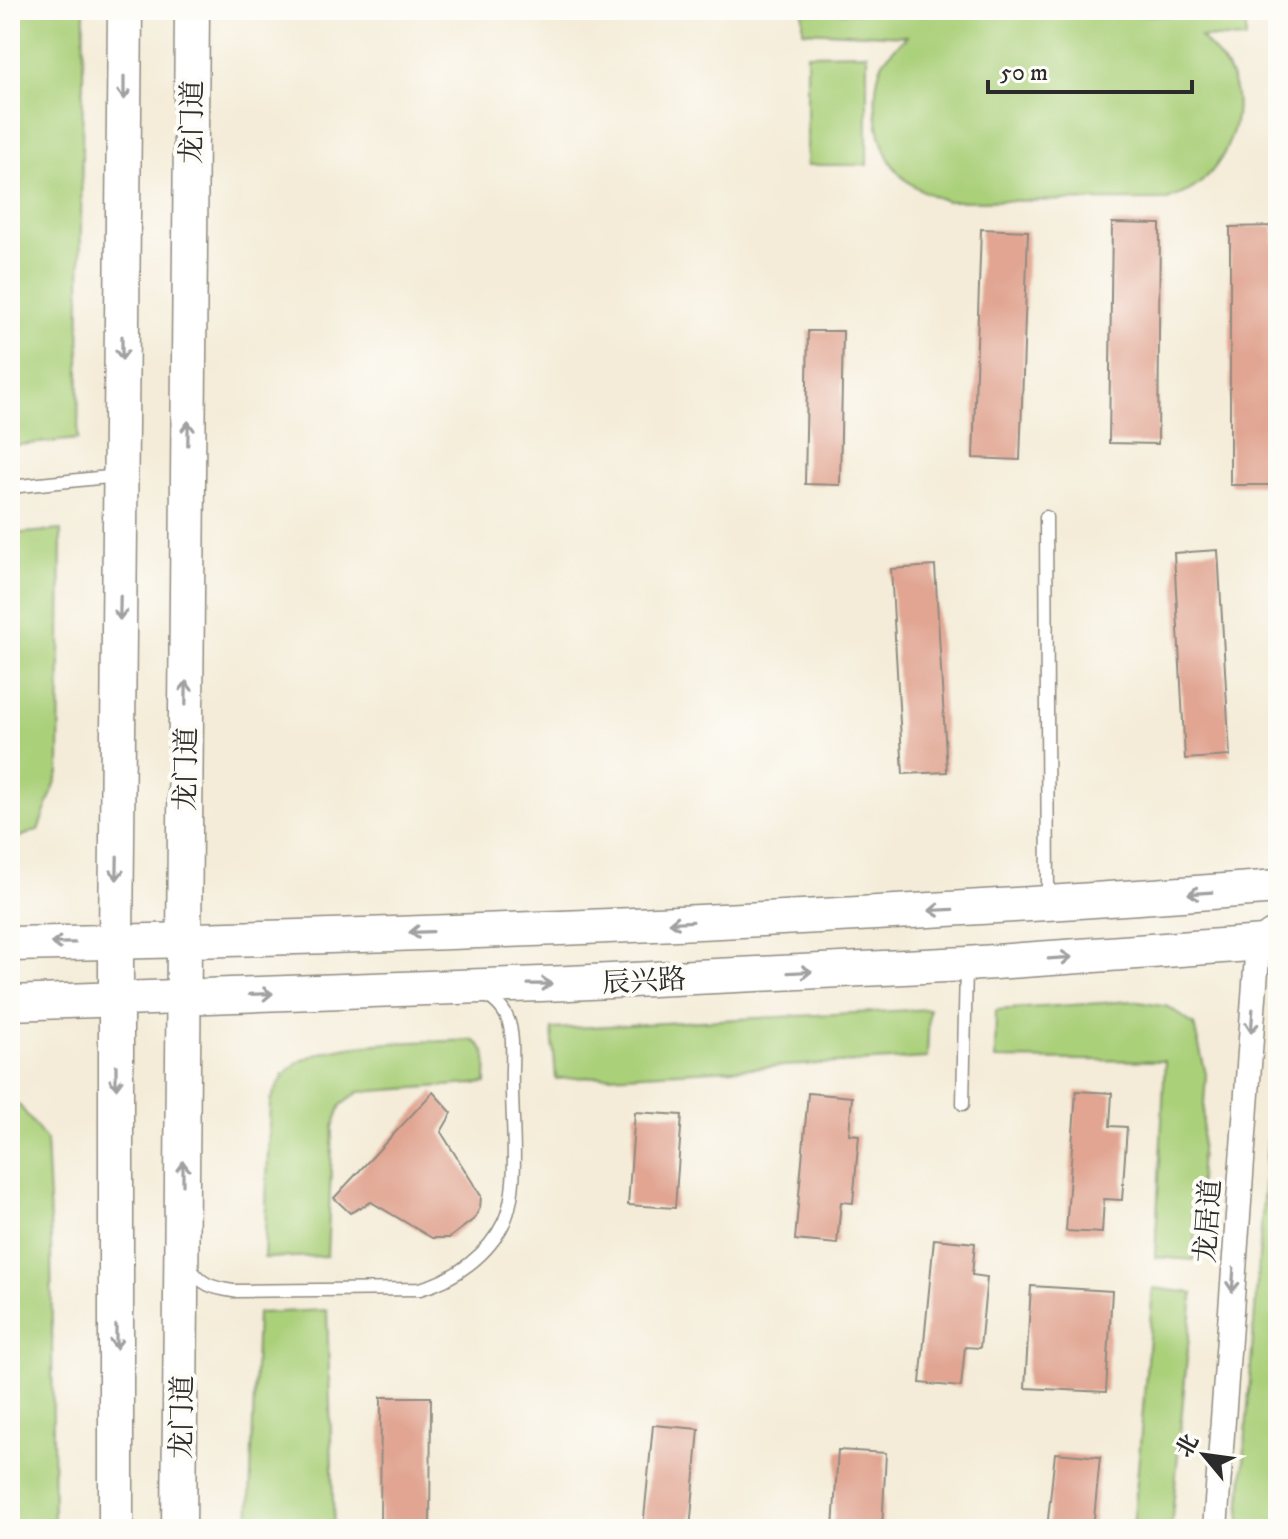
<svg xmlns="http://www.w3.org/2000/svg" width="1288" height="1539" font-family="'IM FELL DW Pica','Noto Serif SC',serif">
<rect width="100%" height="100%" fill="#fdfcf7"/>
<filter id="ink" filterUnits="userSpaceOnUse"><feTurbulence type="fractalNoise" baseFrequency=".0125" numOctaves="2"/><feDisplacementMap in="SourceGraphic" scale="16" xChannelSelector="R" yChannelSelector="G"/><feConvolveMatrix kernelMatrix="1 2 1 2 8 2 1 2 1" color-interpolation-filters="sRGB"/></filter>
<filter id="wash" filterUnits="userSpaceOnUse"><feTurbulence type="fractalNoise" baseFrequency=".006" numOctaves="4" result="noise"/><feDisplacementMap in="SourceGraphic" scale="32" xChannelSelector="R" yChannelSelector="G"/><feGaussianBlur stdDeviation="1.8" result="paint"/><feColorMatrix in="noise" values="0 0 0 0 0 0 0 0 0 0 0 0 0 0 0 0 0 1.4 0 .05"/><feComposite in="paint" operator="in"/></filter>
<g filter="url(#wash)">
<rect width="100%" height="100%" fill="#f4ecd8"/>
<g fill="#abd07a" stroke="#6b7e52" stroke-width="2">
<path d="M 10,10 L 84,10 L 78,439 L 10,446 Z"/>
<path d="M 803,12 L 1246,16 L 1246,39 L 1200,37 C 1213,51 1227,63 1233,82 C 1245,119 1225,165 1195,187 C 1187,193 1176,196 1167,200 L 946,201 C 932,196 918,190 907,181 C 877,157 868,98 882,64 C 886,54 900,44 907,36 L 803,31 Z"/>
<path d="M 867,53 L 867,165 L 807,165 L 807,54 Z"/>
<path d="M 61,530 L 59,773 L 38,830 L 10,841 L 10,534 Z"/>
<path d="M 1132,1001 L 1169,1007 L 1194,1025 L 1206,1074 L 1194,1260 L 1155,1257 L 1165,1061 L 995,1059 L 996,1010 Z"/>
<path d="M 929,1009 L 927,1058 L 556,1079 L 552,1029 Z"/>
<path d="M 1278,1034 L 1278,1529 L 1239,1529 L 1275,1038 Z"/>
<path d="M 472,1040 C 491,1049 486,1065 486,1083 L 359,1092 L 341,1105 L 333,1127 L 327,1256 L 264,1258 L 270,1101 C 277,1087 284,1071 299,1062 C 339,1039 425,1043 472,1040 Z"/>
<path d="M 10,1100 L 20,1106 L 46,1140 L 51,1240 L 54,1529 L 10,1529 Z"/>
<path d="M 1153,1288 L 1193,1293 L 1171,1529 L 1133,1529 Z"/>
<path d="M 327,1310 L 334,1529 L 249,1529 L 257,1313 Z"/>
</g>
<g id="blocks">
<g fill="#e1a592">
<path d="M 1112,223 L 1160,224 L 1158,444 L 1109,443 Z"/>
<path d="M 1274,226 L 1274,485 L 1230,485 L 1230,227 Z"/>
<path d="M 981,229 L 1028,231 L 1020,460 L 973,458 Z"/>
<path d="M 808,331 L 843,331 L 840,485 L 805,484 Z"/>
<path d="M 1218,550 L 1230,756 L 1185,759 L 1174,553 Z"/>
<path d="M 935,566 L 947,772 L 903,774 L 891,569 Z"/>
<path d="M 1076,1091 L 1112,1093 L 1110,1126 L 1127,1127 L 1122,1200 L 1104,1199 L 1102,1233 L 1066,1231 Z"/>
<path d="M 433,1092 L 452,1113 L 441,1132 L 481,1196 L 480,1208 L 474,1219 L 449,1238 L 432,1238 L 371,1202 L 350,1213 L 334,1198 Z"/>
<path d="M 808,1093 L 852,1097 L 849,1134 L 859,1135 L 853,1203 L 841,1202 L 837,1244 L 795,1240 Z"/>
<path d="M 635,1112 L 682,1115 L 675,1208 L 628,1205 Z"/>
<path d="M 934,1239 L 975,1243 L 972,1275 L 987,1277 L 980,1348 L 965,1347 L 961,1387 L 920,1383 Z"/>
<path d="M 1031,1286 L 1112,1291 L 1106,1392 L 1025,1388 Z"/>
<path d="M 381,1397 L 431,1397 L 430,1529 L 380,1529 Z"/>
<path d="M 653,1425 L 699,1429 L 690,1529 L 643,1529 Z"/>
<path d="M 838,1450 L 886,1453 L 882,1529 L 833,1529 Z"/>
<path d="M 1055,1453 L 1100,1457 L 1093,1529 L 1047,1529 Z"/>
</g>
</g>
</g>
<g filter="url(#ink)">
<use href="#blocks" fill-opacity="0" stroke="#908c82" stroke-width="2"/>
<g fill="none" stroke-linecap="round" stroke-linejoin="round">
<defs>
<g id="lane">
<path d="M 10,487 L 118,476"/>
<path d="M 1046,517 L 1048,901"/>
<path d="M 963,1104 L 966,967"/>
<path d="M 190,1268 C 202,1285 213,1288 233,1291 L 420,1289 C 454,1280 489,1254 504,1222 C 520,1187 512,1126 512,1087 C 511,1069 514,1050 511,1032 C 509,1014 499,1002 483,994"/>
</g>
<path id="street" d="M 1215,1529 L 1258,943 L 1270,933"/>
<g id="secondary">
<path d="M 10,944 C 433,936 856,919 1278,887"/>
<path d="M 10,1003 L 569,983 L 966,964 L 1278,942"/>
<path d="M 116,1529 L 116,942 L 125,10"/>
<path d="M 179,1529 L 192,10"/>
</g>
</defs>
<use href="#lane" stroke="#908c82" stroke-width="15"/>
<use href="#street" stroke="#908c82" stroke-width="27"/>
<use href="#secondary" stroke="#908c82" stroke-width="37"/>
<use href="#lane" stroke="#fff" stroke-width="12"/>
<use href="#street" stroke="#fff" stroke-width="24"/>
<use href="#secondary" stroke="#fff" stroke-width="34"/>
</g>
<defs><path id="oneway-shaft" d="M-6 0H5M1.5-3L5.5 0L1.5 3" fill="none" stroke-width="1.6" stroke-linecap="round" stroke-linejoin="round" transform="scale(2)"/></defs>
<g stroke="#a0a0a0">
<use href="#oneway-shaft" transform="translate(124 88) rotate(90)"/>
<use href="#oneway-shaft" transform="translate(122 348) rotate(90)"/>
<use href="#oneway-shaft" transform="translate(188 433) rotate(-89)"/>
<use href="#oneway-shaft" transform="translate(120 608) rotate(91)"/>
<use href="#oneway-shaft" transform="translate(186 693) rotate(-89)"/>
<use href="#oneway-shaft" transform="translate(117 868) rotate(91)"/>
<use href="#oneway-shaft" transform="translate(1200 893) rotate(176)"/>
<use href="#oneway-shaft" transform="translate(941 910) rotate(177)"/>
<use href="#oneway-shaft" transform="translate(681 922) rotate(177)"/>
<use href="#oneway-shaft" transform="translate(421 932) rotate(178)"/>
<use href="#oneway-shaft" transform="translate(63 943) rotate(179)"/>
<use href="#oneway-shaft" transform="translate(1060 958) rotate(-4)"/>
<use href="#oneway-shaft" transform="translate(800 972) rotate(-3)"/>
<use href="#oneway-shaft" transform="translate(540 984) rotate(-1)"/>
<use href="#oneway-shaft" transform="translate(261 994) rotate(-2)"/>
<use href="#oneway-shaft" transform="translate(1252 1021) rotate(94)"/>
<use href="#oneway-shaft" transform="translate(116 1077) rotate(90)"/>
<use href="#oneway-shaft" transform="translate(183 1173) rotate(-90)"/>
<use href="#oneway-shaft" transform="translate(1233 1280) rotate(94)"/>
<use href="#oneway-shaft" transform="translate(116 1337) rotate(90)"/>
</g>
</g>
<g text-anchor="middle" stroke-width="8" stroke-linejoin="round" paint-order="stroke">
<g font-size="28" fill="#2b2b2b" stroke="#fdfcf7">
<text transform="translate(191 122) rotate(-89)" y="10">龙门道</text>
<text transform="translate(185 769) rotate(-89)" y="10">龙门道</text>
<text transform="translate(644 980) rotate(-3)" y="10">辰兴路</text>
<text transform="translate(1207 1221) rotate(-86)" y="10">龙居道</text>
<text transform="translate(181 1417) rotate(-89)" y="10">龙门道</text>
</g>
</g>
<rect width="1288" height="1539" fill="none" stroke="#fdfcf7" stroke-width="40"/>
<g transform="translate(1204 1455) rotate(299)" stroke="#fdfcf7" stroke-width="6" paint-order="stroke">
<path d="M0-6L14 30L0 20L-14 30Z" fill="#2b2b2b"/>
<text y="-12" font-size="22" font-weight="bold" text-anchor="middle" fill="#2b2b2b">北</text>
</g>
<path d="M988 80v12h204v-12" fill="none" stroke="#2b2b2b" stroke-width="4"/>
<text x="1000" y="80" font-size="24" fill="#2b2b2b" stroke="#fdfcf7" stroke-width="6" paint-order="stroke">50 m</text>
</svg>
